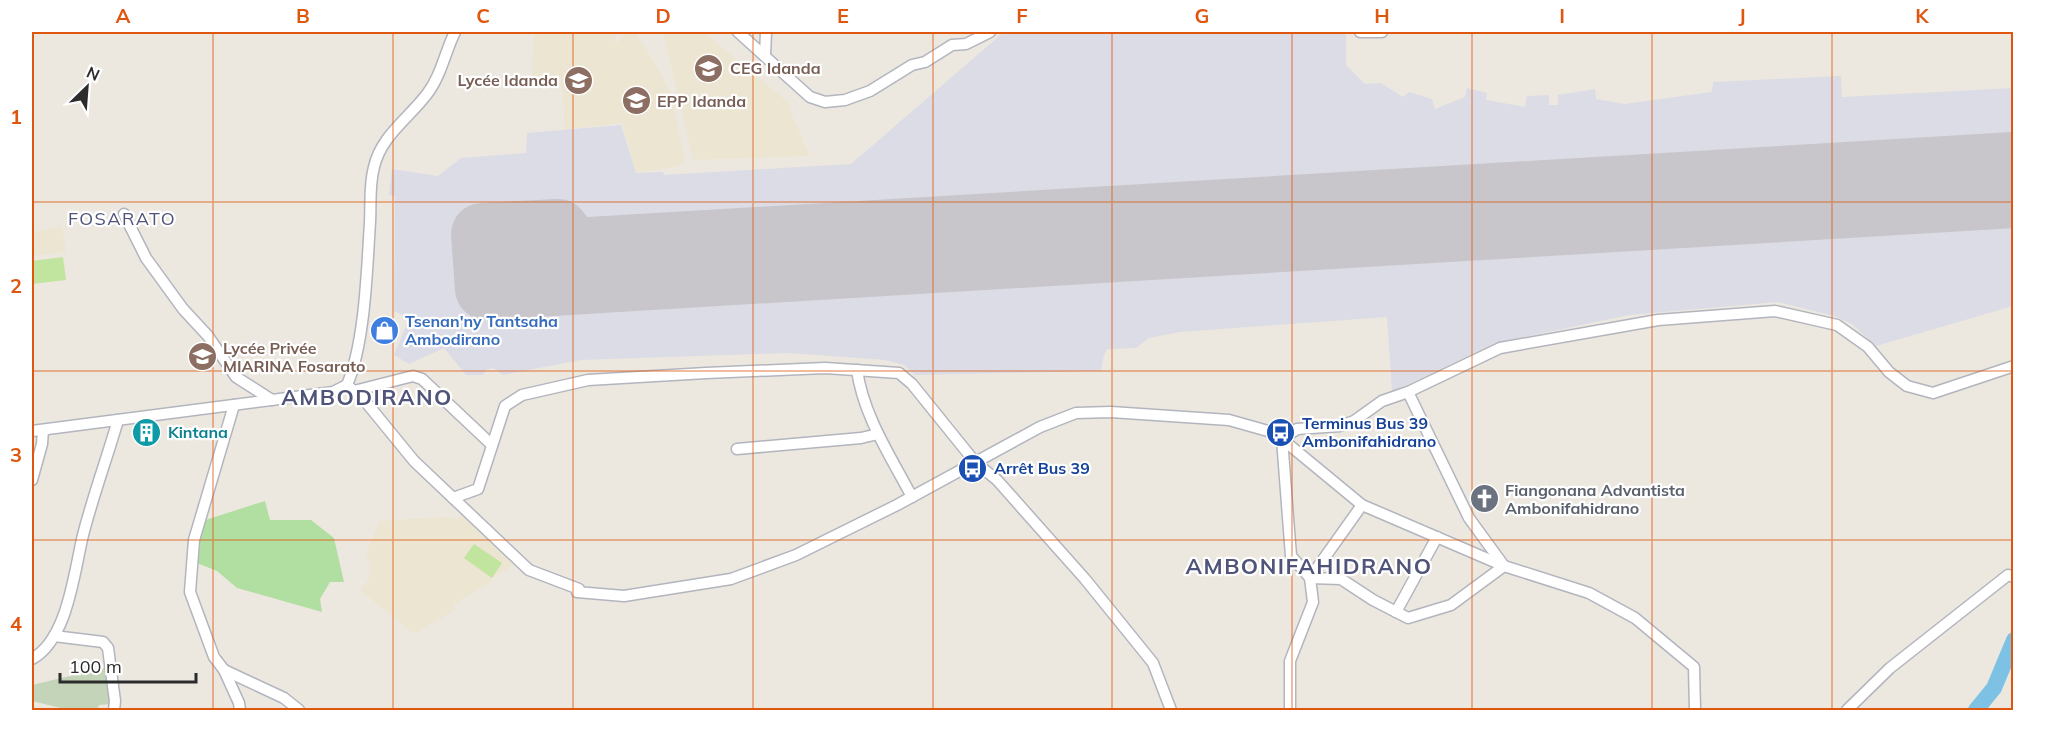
<svg xmlns="http://www.w3.org/2000/svg" width="2045" height="742" font-family="Mulish,sans-serif">
<rect width="100%" height="100%" fill="#ece8e0"/>
<g fill="#ece5d1">
<path d="M 562,32 L 616,32 L 615,45 L 623,36 L 623,32 L 635,32 L 653,60 L 671,93 L 685,160 L 678,167 L 636,172 L 622,123 L 565,129 L 561,76 L 532,84 L 533,35 Z"/>
<path d="M 663,32 L 703,32 L 790,104 L 790,110 L 810,156 L 693,160 Z"/>
<path d="M 62,227 L 66,252 L 32,256 L 32,232 Z"/>
<path d="M 461,515 L 514,565 L 494,577 L 490,583 L 454,604 L 455,610 L 414,634 L 360,590 L 369,579 L 370,563 L 366,557 L 369,545 L 380,521 L 446,517 L 458,519 Z"/>
</g>
<path fill="#dbdce5" d="M 1004,32 L 1346,32 L 1346,65 L 1365,84 L 1381,83 L 1403,97 L 1409,92 L 1432,99 L 1435,109 L 1465,97 L 1467,88 L 1487,93 L 1486,100 L 1525,107 L 1527,96 L 1549,95 L 1549,105 L 1558,105 L 1558,95 L 1595,89 L 1596,99 L 1624,104 L 1712,92 L 1713,82 L 1841,76 L 1842,97 L 2013,88 L 2013,306 L 1876,346 L 1852,324 L 1834,316 L 1778,302 L 1629,315 L 1495,343 L 1392,392 L 1387,317 L 1180,332 L 1149,338 L 1136,348 L 1107,349 L 1104,355 L 1101,371 L 915,375 L 904,365 L 885,360 L 789,353 L 581,360 L 503,375 L 493,368 L 486,370 L 483,375 L 466,375 L 444,348 L 409,364 L 394,355 L 409,318 L 394,311 L 395,196 L 389,195 L 392,169 L 438,176 L 461,158 L 526,153 L 527,133 L 621,125 L 636,173 L 663,172 L 664,175 L 851,164 Z"/>
<path fill="#b1dea1" d="M 265,501 L 270,520 L 311,520 L 334,538 L 344,582 L 330,582 L 320,599 L 322,612 L 237,588 L 217,571 L 192,561 L 199,522 Z"/>
<path fill="#c4d4b8" d="M 108,667 L 111,704 L 99,705 L 97,710 L 69,710 L 32,701 L 32,685 Z"/>
<g fill="#c1e49e">
<path d="M 63,257 L 66,280 L 32,284 L 32,261 Z"/>
<path d="M 474,544 L 502,563 L 492,578 L 464,558 Z"/>
</g>
<g fill="none" stroke-linecap="round" stroke-linejoin="round">
<path stroke="#7dc1e4" stroke-width="16" d="M 1976,710 L 1994,688 L 2014,640"/>
<path stroke="#c8c6ca" stroke-width="62" d="M 2014,163 L 573,249 L 558,230 L 482,234 L 486,289 L 2014,197"/>
<defs>
<g id="minor">
<path d="M 738,32 L 810,97 L 825,102 L 845,100 L 870,91 L 912,65 L 925,62 L 952,45 L 966,44 L 990,32"/>
<path d="M 1360,32 L 1382,32"/>
<path d="M 765,55 L 766,32"/>
<path d="M 124,214 L 146,258 L 183,309 L 208,336 L 236,377 L 272,400"/>
<path d="M 857,370 C 863,415 891,457 912,497"/>
<path d="M 347,385 L 365,401 L 414,461 L 529,570 L 579,589 L 577,592 L 624,596 L 731,579 L 796,555 L 897,505 L 1040,427 L 1076,413 L 1111,412 L 1229,420 L 1268,431 L 1282,439 L 1362,505 L 1504,566 L 1589,593 L 1635,618 L 1694,667 L 1695,710"/>
<path d="M 347,385 C 365,343 367,269 370,222 C 371,204 369,185 374,167 C 381,136 408,119 427,94 C 441,76 445,52 455,32"/>
<path d="M 354,391 L 413,376 L 422,379 L 492,445"/>
<path d="M 1408,392 L 1469,518 L 1504,566"/>
<path d="M 234,405 L 194,540 L 190,592 L 214,657 L 224,670 L 239,703 L 240,710"/>
<path d="M 32,431 L 333,392 L 347,385"/>
<path d="M 1282,439 L 1297,429 L 1340,426 L 1354,421 L 1382,401 L 1408,392 L 1500,348 L 1658,320 L 1775,311 L 1837,325 L 1868,347 L 1889,372 L 1907,386 L 1933,393 L 2014,366"/>
<path d="M 1282,439 L 1291,556 L 1310,578 L 1313,602 L 1290,661 L 1290,710"/>
<path d="M 737,449 L 861,438 L 878,434"/>
<path d="M 32,480 L 42,444 L 43,430"/>
<path d="M 453,498 L 478,489 L 505,406 L 522,395 L 588,380 L 706,373 L 825,368 L 899,373 L 912,384 L 975,462 L 997,480 L 1085,579 L 1153,663 L 1171,710"/>
<path d="M 1310,578 L 1341,579 L 1373,600 L 1408,618 L 1451,605 L 1504,566"/>
<path d="M 1310,578 L 1362,505"/>
<path d="M 1396,612 L 1437,537"/>
<path d="M 54,636 L 103,642 L 108,648 L 115,701 L 114,710"/>
<path d="M 32,659 C 68,639 74,572 83,535 C 93,496 107,458 118,420"/>
<path d="M 224,670 L 284,698 L 299,710"/>
<path d="M 1847,710 L 1890,668 L 2008,575 L 2014,577"/>
</g>
</defs>
<use href="#minor" stroke="#b3b5be" stroke-width="13"/>
<use href="#minor" stroke="#fff" stroke-width="10"/>
</g>
<path fill="none" stroke="#df570e" stroke-width="1.5" stroke-opacity="0.55" d="M 213,32 L 213,710M 393,32 L 393,710M 573,32 L 573,710M 753,32 L 753,710M 933,32 L 933,710M 1112,32 L 1112,710M 1292,32 L 1292,710M 1472,32 L 1472,710M 1652,32 L 1652,710M 1832,32 L 1832,710M 32,202 L 2014,202M 32,371 L 2014,371M 32,540 L 2014,540"/>
<defs>
<symbol id="school-disc" viewBox="-11 -11 22 22"><circle r="9.5" fill="#8d6e63" stroke="#fff"/><path d="M0-5L7-2L0 1L-7-2ZM-4 1L0 2.5L4 1V4Q0 6-4 4Z" fill="#fff"/></symbol>
<symbol id="shop-disc" viewBox="-11 -11 22 22"><circle r="9.5" fill="#3f7fe0" stroke="#fff"/><path d="M-5-2.5h2.3a2.7 3.5 0 0 1 5.4 0H5L5.5 6h-11ZM-1.5-2.5h3a1.5 2.3 0 0 0-3 0Z" fill="#fff"/></symbol>
<symbol id="building-disc" viewBox="-11 -11 22 22"><circle r="9.5" fill="#0f9aa8" stroke="#fff"/><path d="M-4-6H4V6H1V3H-1V6H-4ZM-2.5-4.3h1.7v1.8h-1.7ZM.8-4.3h1.7v1.8H.8ZM-2.5-1h1.7V.8h-1.7ZM.8-1h1.7V.8H.8Z" fill="#fff"/></symbol>
<symbol id="bus-disc" viewBox="-11 -11 22 22"><circle r="9.5" fill="#1a4fb4" stroke="#fff"/><path d="M-5-6H5V4H4V6H2V4H-2V6H-4V4H-5ZM-3.5-4V0h7V-4ZM-3.5 1.2v1.5H-2V1.2ZM2 1.2v1.5H3.5V1.2Z" fill="#fff"/></symbol>
<symbol id="church-disc" viewBox="-11 -11 22 22"><circle r="9.5" fill="#6b7280" stroke="#fff"/><path d="M-1.2-6h2.4v3.5h3.3v2.4h-3.3V6h-2.4V-.1h-3.3v-2.4h3.3Z" fill="#fff"/></symbol>
</defs>
<g fill-rule="evenodd">
<use href="#school-disc" x="692" y="52" width="33" height="33"/>
<use href="#school-disc" x="562" y="64" width="33" height="33"/>
<use href="#school-disc" x="620" y="84" width="33" height="33"/>
<use href="#shop-disc" x="368" y="314" width="33" height="33"/>
<use href="#school-disc" x="186" y="340" width="33" height="33"/>
<use href="#building-disc" x="130" y="416" width="33" height="33"/>
<use href="#bus-disc" x="1264" y="416" width="33" height="33"/>
<use href="#bus-disc" x="956" y="452" width="33" height="33"/>
<use href="#church-disc" x="1468" y="482" width="33" height="33"/>
</g>
<g text-anchor="middle" stroke-width="4.5" stroke-linejoin="round" paint-order="stroke">
<g font-size="16" font-weight="bold" fill="#785e54" stroke="#fff" text-anchor="start">
<text x="730" y="74">CEG Idanda</text>
<text x="558" y="86" text-anchor="end">Lycée Idanda</text>
<text x="657" y="107">EPP Idanda</text>
<text x="223" y="354">Lycée Privée<tspan x="223" dy="18">MIARINA Fosarato</tspan></text>
</g>
<g font-size="16" font-weight="bold" fill="#366cbe" stroke="#fff" text-anchor="start">
<text x="405" y="327">Tsenan'ny Tantsaha<tspan x="405" dy="18">Ambodirano</tspan></text>
</g>
<g font-size="16" font-weight="bold" fill="#164399" stroke="#fff" text-anchor="start">
<text x="1302" y="429">Terminus Bus 39<tspan x="1302" dy="18">Ambonifahidrano</tspan></text>
<text x="994" y="474">Arrêt Bus 39</text>
</g>
<g font-size="16" font-weight="bold" fill="#0d838f" stroke="#fff" text-anchor="start">
<text x="168" y="438">Kintana</text>
</g>
<g font-size="16" font-weight="bold" fill="#5b616d" stroke="#fff" text-anchor="start">
<text x="1505" y="496">Fiangonana Advantista<tspan x="1505" dy="18">Ambonifahidrano</tspan></text>
</g>
<g font-size="18" letter-spacing="1.5" fill="#505479" stroke="#fff">
<text x="122" y="225">FOSARATO</text>
</g>
<g font-size="22" font-weight="bold" letter-spacing="1.5" fill="#505479" stroke="#fff">
<text x="367" y="405">AMBODIRANO</text>
<text x="1309" y="574">AMBONIFAHIDRANO</text>
</g>
</g>
<rect width="2045" height="742" fill="none" stroke="#ffffff" stroke-width="66"/>
<g transform="translate(87 87) rotate(25)" stroke="#ffffff" stroke-width="4.5" paint-order="stroke">
<path d="M0-4.5L10 22L0 15L-10 22Z" fill="#2c2c2c"/>
<text y="-9" font-size="16" font-weight="bold" text-anchor="middle" fill="#2c2c2c">N</text>
</g>
<path d="M60 673v9h136v-9" fill="none" stroke="#2c2c2c" stroke-width="3"/>
<text x="69" y="673" font-size="18" fill="#2c2c2c" stroke="#ffffff" stroke-width="4.5" paint-order="stroke">100 m</text>
<rect x="33" y="33" width="1979" height="676" fill="none" stroke="#df570e" stroke-width="2"/>
<g font-size="20" text-anchor="middle" font-weight="bold" fill="#df570e">
<text x="123" y="23">A</text>
<text x="303" y="23">B</text>
<text x="483" y="23">C</text>
<text x="663" y="23">D</text>
<text x="843" y="23">E</text>
<text x="1022" y="23">F</text>
<text x="1202" y="23">G</text>
<text x="1382" y="23">H</text>
<text x="1562" y="23">I</text>
<text x="1742" y="23">J</text>
<text x="1922" y="23">K</text>
<text x="16" y="124">1</text>
<text x="16" y="293">2</text>
<text x="16" y="462">3</text>
<text x="16" y="631">4</text>
</g>
</svg>
